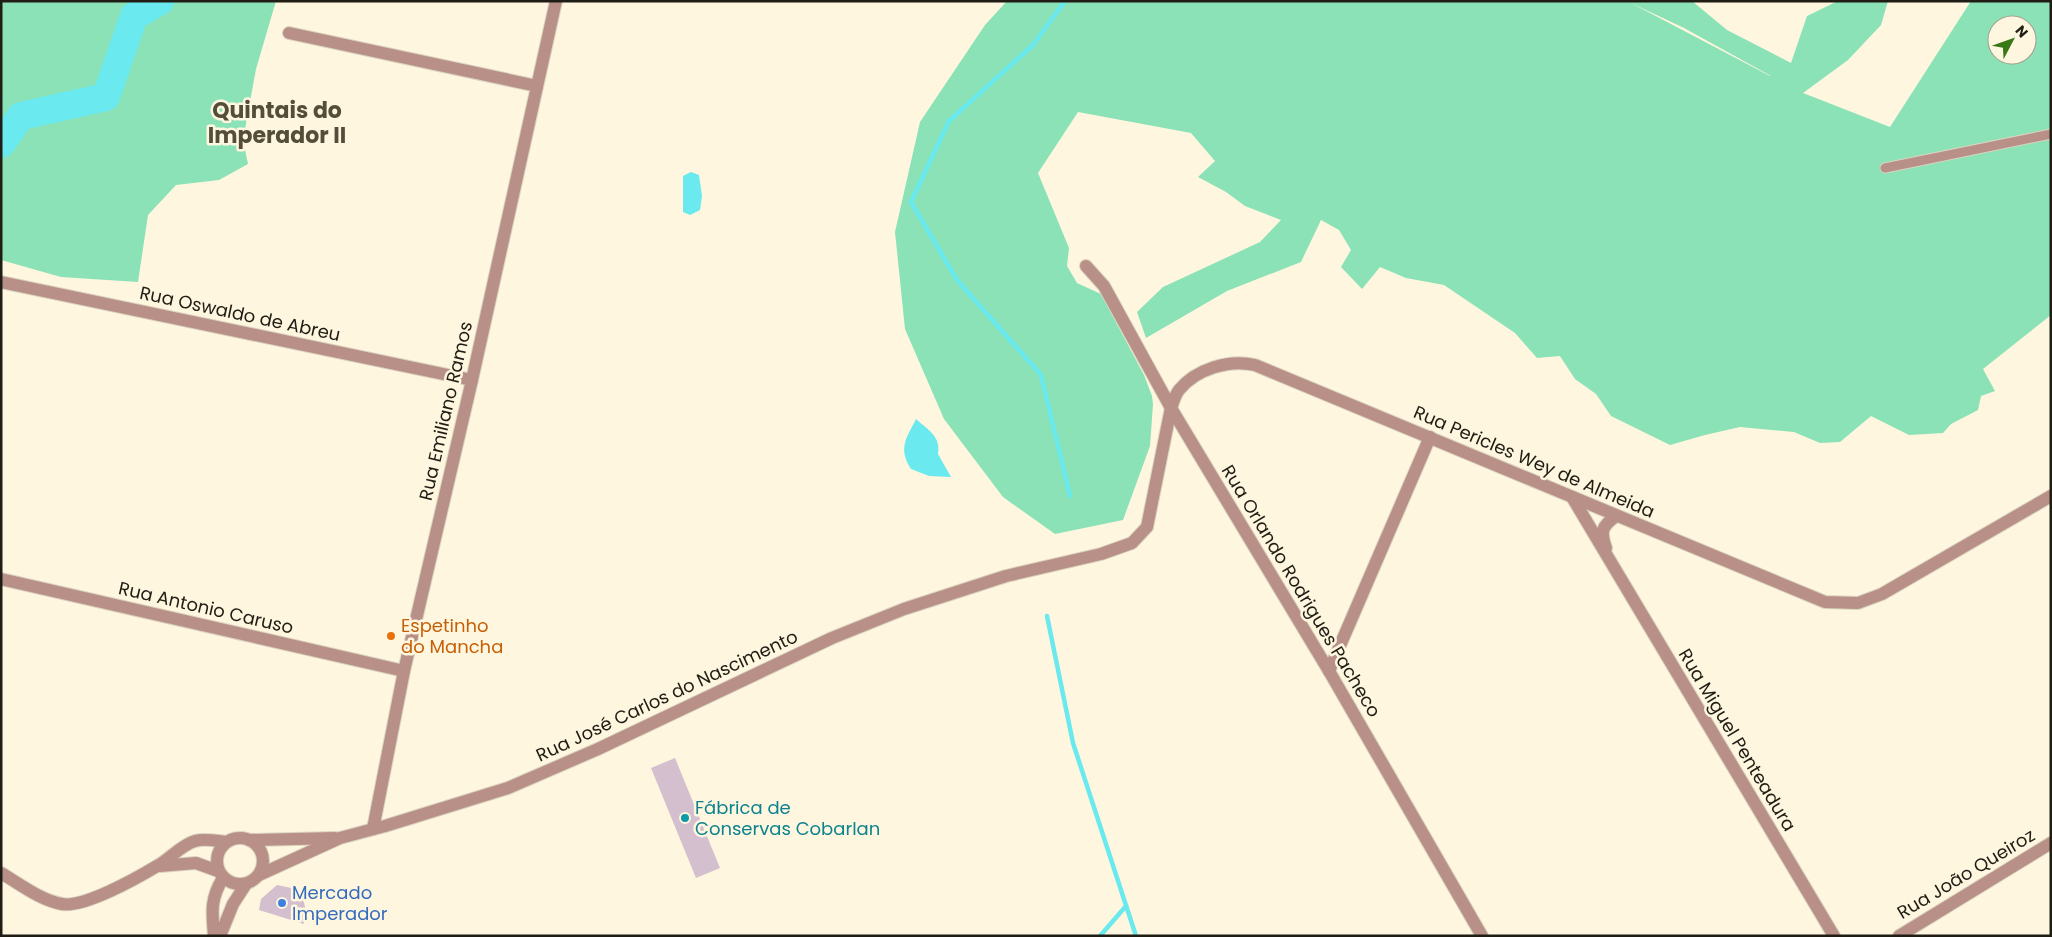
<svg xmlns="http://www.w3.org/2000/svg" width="2052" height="937" font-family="Poppins,sans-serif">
<rect width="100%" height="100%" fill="#fef6df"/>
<g fill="#8ae2b6" fill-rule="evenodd">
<path d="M 1,1 L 276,1 L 256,69 L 243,140 L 248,164 L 219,180 L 176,185 L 148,215 L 138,282 L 61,277 L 1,260 Z"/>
<path d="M 1007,1 L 1692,1 L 1727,30 L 1791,63 L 1807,16 L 1838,1 L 1888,1 L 1881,25 L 1848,60 L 1803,93 L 1890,127 L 1971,1 L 2051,1 L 2051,315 L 1983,369 L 1995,391 L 1981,396 L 1978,410 L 1951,424 L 1943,433 L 1909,435 L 1871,416 L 1840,442 L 1820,443 L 1794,432 L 1740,427 L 1705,435 L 1670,445 L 1611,416 L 1596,394 L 1575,379 L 1560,356 L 1537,358 L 1515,333 L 1444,285 L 1406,278 L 1380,267 L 1362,289 L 1341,267 L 1351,250 L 1339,230 L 1321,220 L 1301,262 L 1227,291 L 1146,338 L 1137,312 L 1163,287 L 1260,242 L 1281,220 L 1245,206 L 1226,192 L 1198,177 L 1215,161 L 1191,133 L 1078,112 L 1038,173 L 1069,248 L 1067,266 L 1077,283 L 1101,294 L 1144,375 L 1152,396 L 1153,404 L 1150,446 L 1123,520 L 1055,534 L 1003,497 L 944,419 L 905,329 L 895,232 L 920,122 L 985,25 ZM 1631,3 L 1684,28 L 1771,76 L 1770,76 ZM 1997,25 L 2027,25 L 2027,55 L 1997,55 Z"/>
</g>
<g fill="#6ae9ee">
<path d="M 691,172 L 699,175 L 702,196 L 700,210 L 690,215 L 683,212 L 683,176 Z"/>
<path d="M 916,419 C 928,430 941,436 938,454 L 951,477 L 929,476 L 911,469 C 898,448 906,439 916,419 Z"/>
</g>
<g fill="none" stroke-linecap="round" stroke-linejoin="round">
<g stroke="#6ae9ee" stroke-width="4.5">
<path d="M 1065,1 L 1033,45 L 949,121 L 911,202 L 957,280 L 1041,375 L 1070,496"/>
<path d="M 1047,616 L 1073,743 L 1136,936"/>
<path d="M 1100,936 L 1126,906"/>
</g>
<path stroke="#6ae9ee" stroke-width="28" d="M 1,144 L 21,116 L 106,97 L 134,16 L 160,1"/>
</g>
<g fill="#d3bfce">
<path d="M 675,758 L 720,868 L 696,878 L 651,768 Z"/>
<path d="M 277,885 L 301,890 L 305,907 L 304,924 L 259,910 L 261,899 Z"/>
</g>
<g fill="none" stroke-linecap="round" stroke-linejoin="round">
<defs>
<path id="service" d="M 1885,168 L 2051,134"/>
<g id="minor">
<path d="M 289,33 L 537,86"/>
<path d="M 1086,266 L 1104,286 L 1171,408 L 1329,671 L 1482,936"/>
<path d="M 1,282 L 472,380"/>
<path d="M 1572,497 L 1834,936"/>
<path d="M 1606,548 C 1600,531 1602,526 1616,516"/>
<path d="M 1,579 L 404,671"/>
<path d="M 1329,671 L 1430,437"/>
<path d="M 373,829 L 404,671 L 472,380 L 556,1"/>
<circle cx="240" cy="861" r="23"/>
<path d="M 249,840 L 335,838"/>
<path d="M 160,866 L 196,863 L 218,871"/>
<path d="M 1,873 C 20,884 40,900 62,904 C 84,908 137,878 157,866 C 170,859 181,845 195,841 C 205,838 216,841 226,842"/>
<path d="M 259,875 L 340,838 L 385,826 L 508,788 L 598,749 L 832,638 L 904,609 L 1006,576 L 1101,554 L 1132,543 L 1147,527 L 1171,408 C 1173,403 1175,395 1179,390 C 1196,369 1229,359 1255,365 L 1825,602 L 1858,603 L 1882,594 L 2051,496"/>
<path d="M 214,936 C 212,912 210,899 223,878"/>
<path d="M 220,936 L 233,904 L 246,884"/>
<path d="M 1899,936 L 2051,843"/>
</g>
</defs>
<use href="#service" stroke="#dad3bf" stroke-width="11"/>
<use href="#minor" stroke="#dad3bf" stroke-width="14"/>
<use href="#service" stroke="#b89087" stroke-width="9"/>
<use href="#minor" stroke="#b89087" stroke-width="12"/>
</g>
<circle fill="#e8710a" stroke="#fef6df" stroke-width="2" cx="391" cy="636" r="5"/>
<circle fill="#0f9aa8" stroke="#fef6df" stroke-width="2" cx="685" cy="818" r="5"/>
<circle fill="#3f7fe0" stroke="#fef6df" stroke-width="2" cx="282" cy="903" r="5"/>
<g text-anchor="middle" stroke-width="5" stroke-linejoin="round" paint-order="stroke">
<g font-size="18" fill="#1f1d14" stroke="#fef6df">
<text transform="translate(240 314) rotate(12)" y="6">Rua Oswaldo de Abreu</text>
<text transform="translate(446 411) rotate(-77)" y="6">Rua Emiliano Ramos</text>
<text transform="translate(1534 462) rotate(23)" y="6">Rua Pericles Wey de Almeida</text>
<text transform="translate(1301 591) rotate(59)" y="6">Rua Orlando Rodrigues Pacheco</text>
<text transform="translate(206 608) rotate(13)" y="6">Rua Antonio Caruso</text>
<text transform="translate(667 696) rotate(-25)" y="6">Rua José Carlos do Nascimento</text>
<text transform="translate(1737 740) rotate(59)" y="6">Rua Miguel Penteadura</text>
<text transform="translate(1966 874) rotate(-31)" y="6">Rua João Queiroz</text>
</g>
<g font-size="18" fill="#c56008" stroke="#fef6df" text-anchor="start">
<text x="401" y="632">Espetinho<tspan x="401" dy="21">do Mancha</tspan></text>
</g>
<g font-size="18" fill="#0d838f" stroke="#fef6df" text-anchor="start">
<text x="695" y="814">Fábrica de<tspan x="695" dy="21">Conservas Cobarlan</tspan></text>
</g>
<g font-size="18" fill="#366cbe" stroke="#fef6df" text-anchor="start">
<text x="292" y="899">Mercado<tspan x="292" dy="21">Imperador</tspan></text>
</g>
<g font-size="22" font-weight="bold" fill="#534d3a" stroke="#fef6df">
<text x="277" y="118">Quintais do<tspan x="277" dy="25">Imperador II</tspan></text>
</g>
</g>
<rect width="2052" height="937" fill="none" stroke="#1f1d14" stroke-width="5"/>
<g transform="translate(2012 40) rotate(49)"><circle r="24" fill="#fef6df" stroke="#a59f8e"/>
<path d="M0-4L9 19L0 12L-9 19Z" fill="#377817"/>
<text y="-8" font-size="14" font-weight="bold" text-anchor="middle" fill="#1f1d14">N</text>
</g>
</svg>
